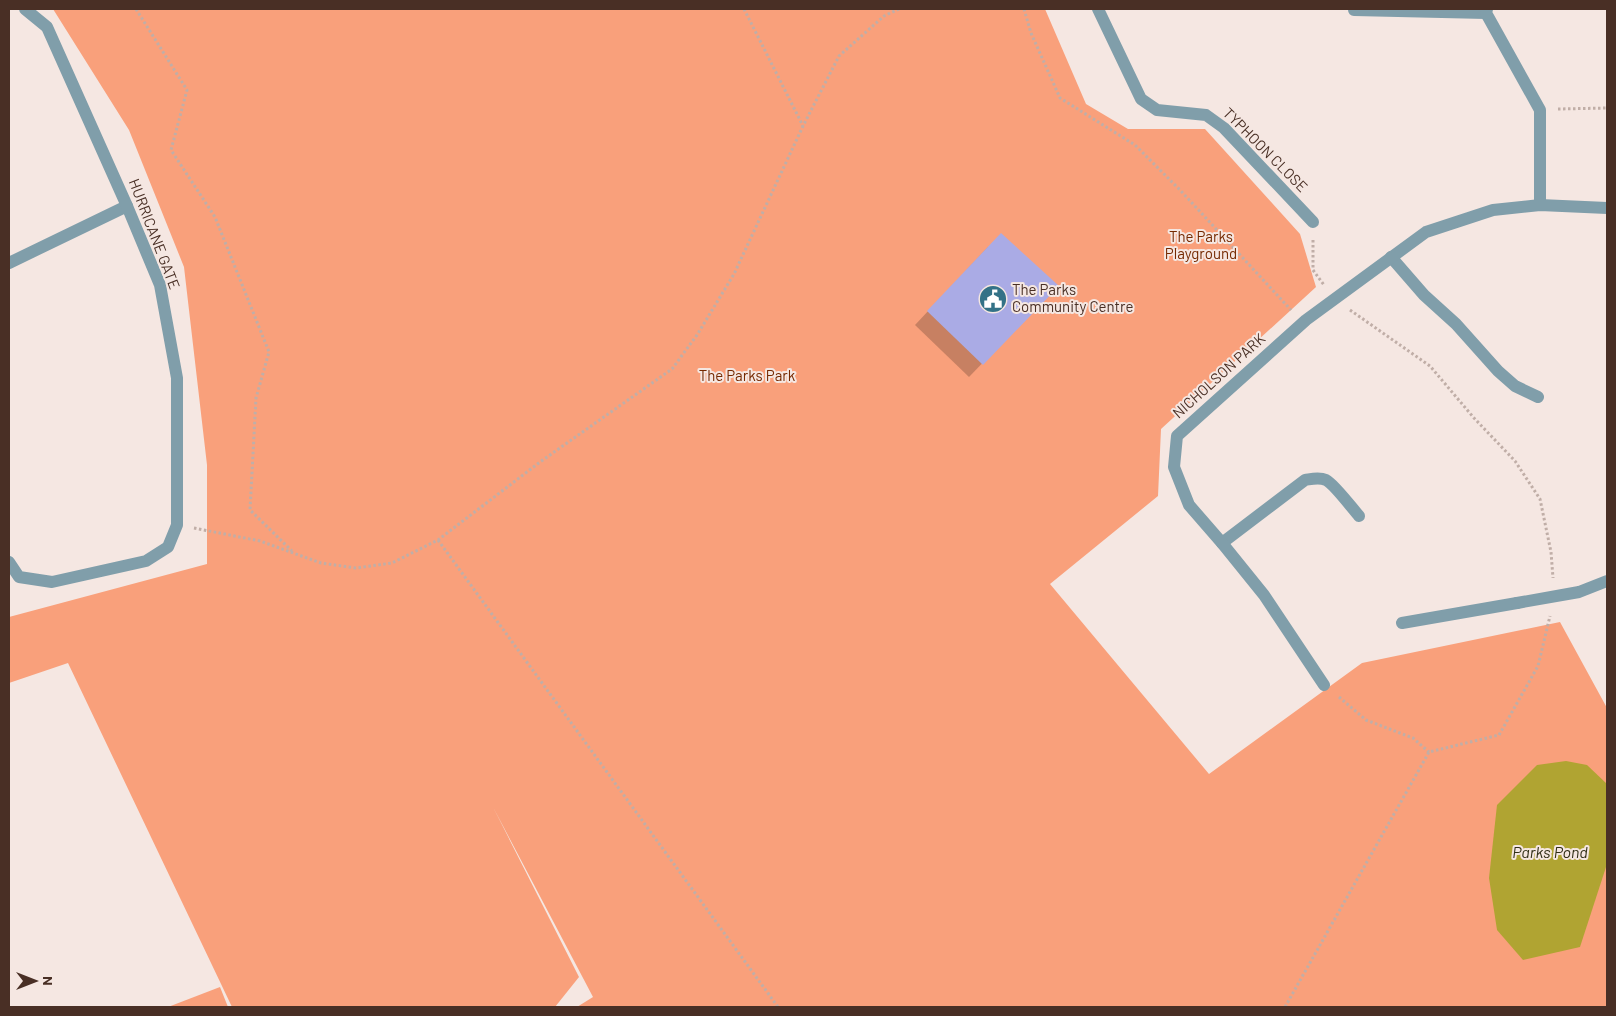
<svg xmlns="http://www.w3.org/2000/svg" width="1616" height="1016" font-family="Barlow,sans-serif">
<rect width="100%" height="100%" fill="#f5e7e2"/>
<g fill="#f9a07b">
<path d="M 53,9 L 1045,9 L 1086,104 L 1128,129 L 1205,129 L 1300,234 L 1316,287 L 1161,429 L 1158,496 L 1050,584 L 1209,774 L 1362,663 L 1560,622 L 1607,708 L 1607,1007 L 577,1007 L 593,997 L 493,807 L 579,977 L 555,1007 L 232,1007 L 68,663 L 9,683 L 9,617 L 207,564 L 207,465 L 184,267 L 129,130 Z"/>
<path d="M 220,987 L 228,1007 L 168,1007 Z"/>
</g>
<path fill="#b0a432" d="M 1566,761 L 1587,765 L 1607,784 L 1607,864 L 1580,947 L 1523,960 L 1497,930 L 1489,878 L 1497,805 L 1537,765 Z"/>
<path fill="#0003" d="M 988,247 L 1057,286 L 969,377 L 915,325 Z"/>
<path fill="#aaabe5" d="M 1001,233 L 1059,286 L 983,365 L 927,311 Z"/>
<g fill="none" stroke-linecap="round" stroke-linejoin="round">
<g stroke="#c0aea7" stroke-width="3" stroke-dasharray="2.5 2.5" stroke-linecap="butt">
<path d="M 136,9 L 187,90 L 171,150 L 215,217 L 269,352 L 256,398 L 250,510 L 292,551"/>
<path d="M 744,9 L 803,126"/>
<path d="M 1024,9 L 1031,33 L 1060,98 L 1135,145 L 1180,190 L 1291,310"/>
<path d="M 1558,109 L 1607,108"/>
<path d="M 1313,240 L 1313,270 L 1324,285"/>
<path d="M 1350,310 L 1430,366 L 1474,418 L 1515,461 L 1540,499 L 1551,552 L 1553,578"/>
<path d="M 194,528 L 260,541 L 321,563 L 356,568 L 392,563 L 438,540 L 540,462 L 672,369 L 697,335 L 734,274 L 803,126 L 839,56 L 884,16 L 899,9"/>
<path d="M 438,540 L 778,1007"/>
<path d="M 1339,697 L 1366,720 L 1413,738 L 1429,752"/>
<path d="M 1285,1007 L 1429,752 L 1499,735 L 1538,666 L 1550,616"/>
</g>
<g stroke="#809eaa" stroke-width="12">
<path d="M 1354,10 L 1486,13"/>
<path d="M 1391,257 L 1424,295 L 1456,324 L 1498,371 L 1515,386 L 1538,397"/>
<path d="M 1222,543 L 1305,480 C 1312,479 1319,477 1326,480 C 1334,484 1352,508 1359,516"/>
<path d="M 1402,623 L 1517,603"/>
</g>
<g stroke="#809eaa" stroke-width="12">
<path d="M 1098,9 L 1141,99 L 1157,110 L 1206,115 L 1224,128 L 1313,222"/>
<path d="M 1487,9 L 1486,13 L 1540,110 L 1540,205"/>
<path d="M 9,263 L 127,206"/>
<path d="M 9,562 L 19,577 L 52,582 L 146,561 L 168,547 L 177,525 L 177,378 L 160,285 L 127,206 L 47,27 L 25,9"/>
<path d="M 1517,603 L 1579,592 L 1607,581"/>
<path d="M 1324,685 L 1264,595 L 1222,543 L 1189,505 L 1174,467 L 1177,436 L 1306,320 L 1426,232 L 1493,210 L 1540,205 L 1607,208"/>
</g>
</g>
<defs>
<symbol id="civic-disc" viewBox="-11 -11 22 22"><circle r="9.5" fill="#337287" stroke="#f5e7e2"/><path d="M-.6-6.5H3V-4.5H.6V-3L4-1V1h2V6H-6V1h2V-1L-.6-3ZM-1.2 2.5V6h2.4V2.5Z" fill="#fff"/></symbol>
</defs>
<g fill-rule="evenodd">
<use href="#civic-disc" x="977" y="283" width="32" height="32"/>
</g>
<g text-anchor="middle" stroke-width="4" stroke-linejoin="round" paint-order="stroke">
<g font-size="15" fill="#492f25" stroke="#f5e7e2">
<text transform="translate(1265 150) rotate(45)" y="5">TYPHOON CLOSE</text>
<text transform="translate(154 234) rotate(69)" y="5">HURRICANE GATE</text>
<text transform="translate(1219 376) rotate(-42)" y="5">NICHOLSON PARK</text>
</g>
<g font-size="15" fill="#752900" stroke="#f5e7e2">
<text x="1201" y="242">The Parks<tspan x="1201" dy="17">Playground</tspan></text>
<text x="747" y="381">The Parks Park</text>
</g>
<g font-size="15" fill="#492f25" stroke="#f5e7e2" text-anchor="start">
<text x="1012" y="295">The Parks<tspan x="1012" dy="17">Community Centre</tspan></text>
</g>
<g font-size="16" font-style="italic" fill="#312f17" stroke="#f5e7e2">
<text x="1550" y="858">Parks Pond</text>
</g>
</g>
<rect width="1616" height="1016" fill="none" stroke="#492f25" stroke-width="20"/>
<g transform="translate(35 981) rotate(90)" stroke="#f5e7e2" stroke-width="4" paint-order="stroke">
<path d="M0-4L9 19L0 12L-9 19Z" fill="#492f25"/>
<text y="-8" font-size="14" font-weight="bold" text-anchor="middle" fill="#492f25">N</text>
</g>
</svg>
